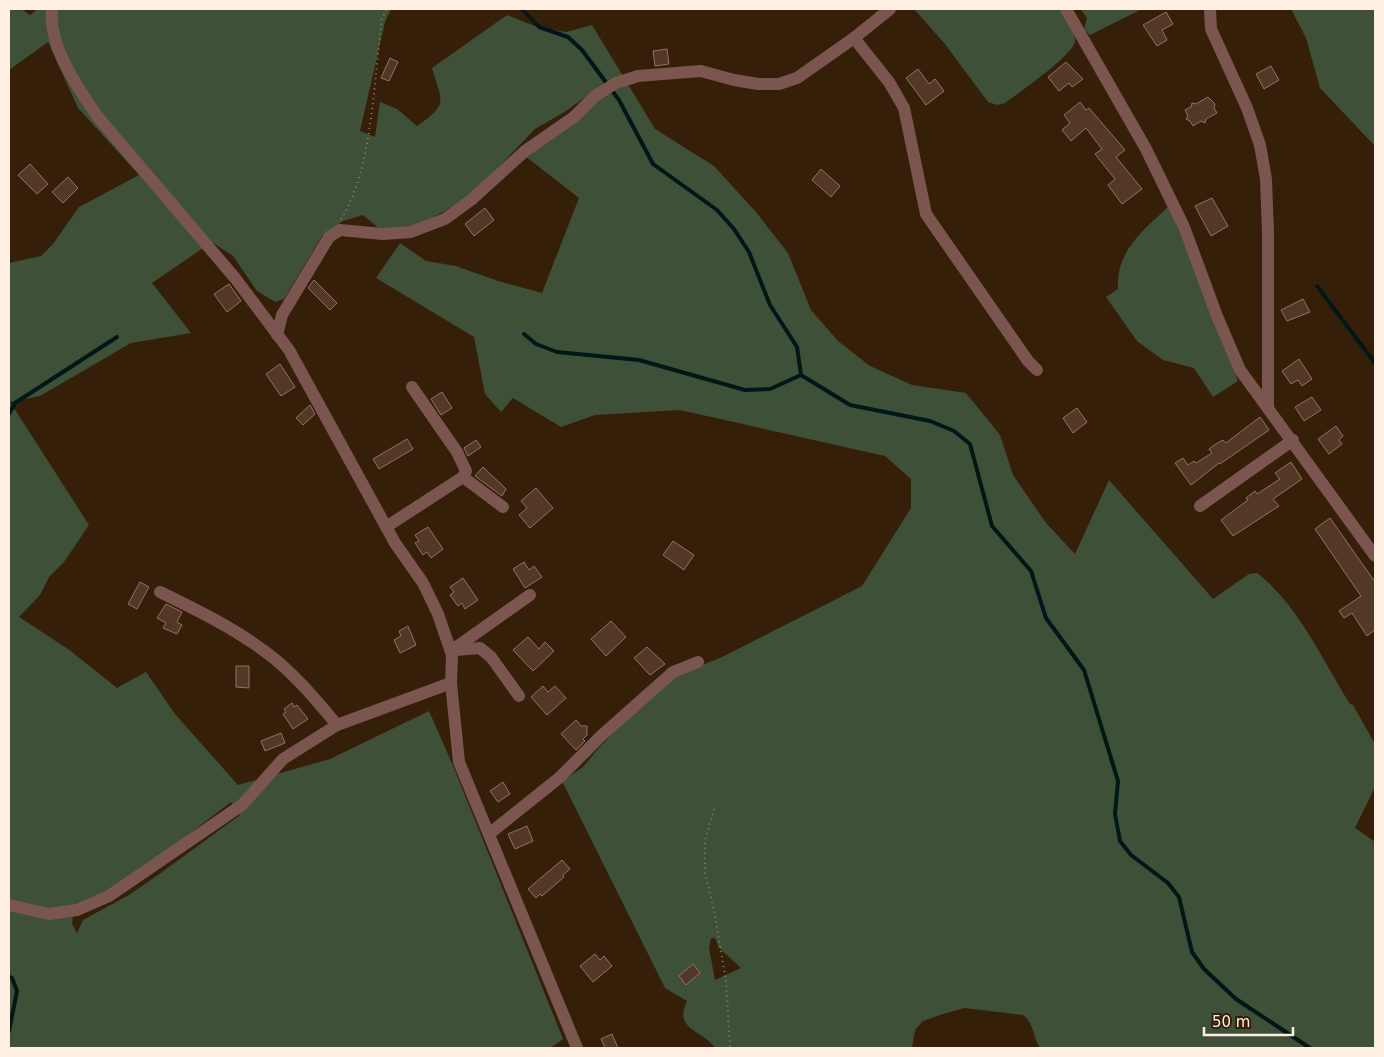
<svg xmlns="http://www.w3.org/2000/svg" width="1384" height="1057" font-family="'DejaVu Sans',sans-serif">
<rect width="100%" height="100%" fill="#351f09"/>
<g fill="#3e5138" fill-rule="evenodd">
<path d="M 9,9 L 21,9 L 30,15 L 38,9 L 391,9 L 385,22 L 360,131 L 375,137 L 380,102 L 397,109 L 417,126 C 449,104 442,102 432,68 L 507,15 L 537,27 L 566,32 L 592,25 L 655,129 L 714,166 L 756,212 L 788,253 L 811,310 L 838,341 L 870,366 L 912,385 L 966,393 L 1000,435 L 1013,475 L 1046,523 L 1075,554 L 1109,480 L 1213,599 L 1249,574 L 1257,573 C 1297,603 1324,662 1350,704 L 1353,705 L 1375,744 L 1375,787 L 1355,828 L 1375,842 L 1375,1048 L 1040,1048 C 1033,1037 1034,1023 1023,1015 L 965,1008 L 943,1014 L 923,1021 L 915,1030 L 912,1048 L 715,1048 C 703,1030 673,1030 687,1001 L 665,988 L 562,781 L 583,767 L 597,750 L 637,709 L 674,676 L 720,658 L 862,586 L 911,508 L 911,479 L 885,456 L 680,410 L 595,415 L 561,427 L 513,398 L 501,412 L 485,394 L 474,337 L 376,278 L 400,243 L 426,261 L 456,266 L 498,281 L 542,293 L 579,198 L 525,156 L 588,95 L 566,111 L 535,129 L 483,183 L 465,199 L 443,212 L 422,223 L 397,231 L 381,230 L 363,215 L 343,221 L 322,236 L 284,299 L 275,302 L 257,291 L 233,256 L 212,242 L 152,283 L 191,333 L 131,343 L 40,396 L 10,402 L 89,525 L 64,562 L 49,577 L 40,595 L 19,617 L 68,649 L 117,688 L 146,672 L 175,714 L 238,785 L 330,759 L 429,711 L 454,768 L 563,1039 L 550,1048 L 9,1048 L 9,263 L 41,256 L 53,244 L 79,207 L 139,175 L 78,108 L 48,42 L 9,70 ZM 231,802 L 240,815 L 158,875 L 129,895 L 83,920 L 77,933 L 82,943 L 72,924 L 73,914 L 106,897 ZM 711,938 L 715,938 L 719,948 L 741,968 L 715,980 L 709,948 Z"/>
<path d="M 914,9 L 1061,9 C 1065,18 1076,31 1075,41 C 1074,55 1018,93 1005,103 L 997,105 L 988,102 L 945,44 Z"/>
<path d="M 1081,9 L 1142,9 L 1090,35 L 1084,29 L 1087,18 Z"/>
<path d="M 1291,9 L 1375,9 L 1375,146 L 1320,88 L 1306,38 Z"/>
<path d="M 1169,206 L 1238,381 L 1213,397 L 1194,368 L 1163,360 L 1137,341 L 1106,297 L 1118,289 C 1116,250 1143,231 1169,206 Z"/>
</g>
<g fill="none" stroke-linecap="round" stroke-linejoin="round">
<g stroke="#001718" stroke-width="4">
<path d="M 522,9 L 539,27 L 568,37 L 582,50 L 619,100 L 653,164 L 717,210 L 734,229 L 749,252 L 770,305 L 797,347 L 801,375"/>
<path d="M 1317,286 L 1375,363"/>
<path d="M 524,334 L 536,344 L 557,352 L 639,360 L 745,390 L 770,389 L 801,375 L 850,405 L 930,421 L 954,431 L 970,444 L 992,526 L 1031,571 L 1046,618 L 1084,670 L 1118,781 L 1115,814 L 1120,841 L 1131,855 L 1168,883 L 1179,897 L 1192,952 L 1204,969 L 1236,999 L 1310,1048"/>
<path d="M 9,414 L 15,403 L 117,337"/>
<path d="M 9,977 L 12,978 L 17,991 L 9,1031"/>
</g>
</g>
<g fill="#533727" stroke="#937361">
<path d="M 1166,12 L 1173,24 L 1162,30 L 1167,40 L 1157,46 L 1143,25 Z"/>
<path d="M 667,49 L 669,64 L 655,66 L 653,51 Z"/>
<path d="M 390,58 L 398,62 L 389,81 L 381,78 Z"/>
<path d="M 1066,62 L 1083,79 L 1072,87 L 1069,83 L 1059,91 L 1048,77 Z"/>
<path d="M 1271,66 L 1279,80 L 1264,89 L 1256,74 Z"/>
<path d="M 918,69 L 929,84 L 935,79 L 944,91 L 926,105 L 906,78 Z"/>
<path d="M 1208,97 L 1215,104 L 1214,108 L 1217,113 L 1206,119 L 1205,123 L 1201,121 L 1193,126 L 1190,121 L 1186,119 L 1188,116 L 1185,110 L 1191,107 L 1192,103 L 1196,104 Z"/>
<path d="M 1080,102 L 1086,110 L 1089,108 L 1125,150 L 1116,157 L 1142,189 L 1122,204 L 1108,185 L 1115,179 L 1095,154 L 1102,149 L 1086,128 L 1071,141 L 1062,130 L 1070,123 L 1064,115 Z"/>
<path d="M 30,164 L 48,184 L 37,194 L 18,175 Z"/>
<path d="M 821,169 L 840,186 L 831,197 L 812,180 Z"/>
<path d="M 68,177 L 78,188 L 63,203 L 52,192 Z"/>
<path d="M 1212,198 L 1228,226 L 1211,236 L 1195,206 Z"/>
<path d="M 485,208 L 494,220 L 474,236 L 465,224 Z"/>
<path d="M 314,280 L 337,303 L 330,310 L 308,288 Z"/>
<path d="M 229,284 L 241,301 L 227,312 L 214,294 Z"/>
<path d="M 1303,299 L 1310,312 L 1287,321 L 1281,310 Z"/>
<path d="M 1299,359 L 1312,379 L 1302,386 L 1298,380 L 1291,384 L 1282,371 Z"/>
<path d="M 280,364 L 295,387 L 281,396 L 266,374 Z"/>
<path d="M 442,392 L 452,408 L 441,415 L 431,399 Z"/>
<path d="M 1312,397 L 1321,410 L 1304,421 L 1295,407 Z"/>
<path d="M 310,405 L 315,414 L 303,425 L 296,418 Z"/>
<path d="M 1077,408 L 1087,422 L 1073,433 L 1063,418 Z"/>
<path d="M 1260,417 L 1269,430 L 1220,464 L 1219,463 L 1191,485 L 1175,463 L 1183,458 L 1188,465 L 1194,461 L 1196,463 L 1212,453 L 1209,449 L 1216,444 L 1223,440 L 1226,443 Z"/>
<path d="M 1336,426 L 1343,436 L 1339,440 L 1342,444 L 1329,454 L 1318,439 Z"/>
<path d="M 407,439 L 413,449 L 379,469 L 373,459 Z"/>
<path d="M 476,440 L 481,447 L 468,456 L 464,448 Z"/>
<path d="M 1291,462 L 1302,479 L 1273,499 L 1279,506 L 1233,536 L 1221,520 L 1248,500 L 1246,498 L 1255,491 L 1257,494 L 1280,479 L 1275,473 Z"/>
<path d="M 483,467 L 506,489 L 502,496 L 475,476 Z"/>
<path d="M 536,488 L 553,508 L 530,528 L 519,515 L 527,508 L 521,501 Z"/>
<path d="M 1330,518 L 1375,582 L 1375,630 L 1367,636 L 1352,613 L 1344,618 L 1339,611 L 1361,596 L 1315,529 Z"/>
<path d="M 428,527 L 443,549 L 431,558 L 427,552 L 423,555 L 415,543 L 419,541 L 415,535 Z"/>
<path d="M 673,541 L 694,555 L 684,570 L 663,555 Z"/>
<path d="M 524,562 L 529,570 L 534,566 L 542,577 L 525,588 L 513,569 Z"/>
<path d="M 463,578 L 478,600 L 465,609 L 462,603 L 458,606 L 450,595 L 454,592 L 450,587 Z"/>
<path d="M 140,582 L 149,587 L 137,609 L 128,604 Z"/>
<path d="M 166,604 L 182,612 L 177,622 L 182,625 L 177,634 L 163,628 L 166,623 L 157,618 Z"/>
<path d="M 611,621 L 626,637 L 606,656 L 591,639 Z"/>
<path d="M 408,626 L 416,645 L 400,653 L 394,640 L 401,636 L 399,631 Z"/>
<path d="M 528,637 L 539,649 L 545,642 L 554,651 L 533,671 L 513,650 Z"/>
<path d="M 647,647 L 665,664 L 650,675 L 634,658 Z"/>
<path d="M 236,666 L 249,666 L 249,688 L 236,687 Z"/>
<path d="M 543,686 L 548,692 L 555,686 L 566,698 L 547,715 L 531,697 Z"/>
<path d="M 292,703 L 294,707 L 297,705 L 308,719 L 293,729 L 283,714 L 286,712 L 284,709 Z"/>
<path d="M 576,720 L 581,726 L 587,726 L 587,735 L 583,739 L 585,741 L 576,750 L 561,734 Z"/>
<path d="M 281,733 L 285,743 L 265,751 L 261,741 Z"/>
<path d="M 503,782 L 510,794 L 498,802 L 490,791 Z"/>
<path d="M 527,826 L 533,841 L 515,849 L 508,834 Z"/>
<path d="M 562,860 L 570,869 L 563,875 L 564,877 L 542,896 L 540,894 L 536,898 L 528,889 Z"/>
<path d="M 595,954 L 600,960 L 604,956 L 612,966 L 593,982 L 580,966 Z"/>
<path d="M 693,964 L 700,973 L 686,985 L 679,976 Z"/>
<path d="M 612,1034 L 618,1048 L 605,1048 L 601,1039 Z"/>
</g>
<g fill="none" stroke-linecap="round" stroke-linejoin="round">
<g stroke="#927f6d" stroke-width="2" stroke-dasharray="1 4" stroke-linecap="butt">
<path d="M 341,219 C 373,170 374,76 382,18 L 387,9"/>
<path d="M 714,809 L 705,841 L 705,873 L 714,910 L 726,981 L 730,1048"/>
</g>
<g stroke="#7b554f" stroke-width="12">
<path d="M 52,9 C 48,46 77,86 97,116 L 235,278 L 289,350 L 395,543 L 423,583 L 438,614 L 452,655 L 451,683 L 459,762 L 577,1048"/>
<path d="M 1066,9 L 1146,149 L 1184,227 L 1217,316 L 1240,370 L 1375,556"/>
<path d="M 1210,9 L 1211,29 L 1247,108 L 1260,145 L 1266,179 L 1268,233 L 1268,408"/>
<path d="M 854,38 L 889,82 L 904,108 L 926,214 L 1028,361 L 1037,370"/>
<path d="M 277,335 L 282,315 L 329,237 L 340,230 L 383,234 L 411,232 L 445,219 L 471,200 L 525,151 L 574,117 L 595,96 L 616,83 L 638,76 L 701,71 L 734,80 L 758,84 L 779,84 L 797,78 L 854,38 L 890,9"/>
<path d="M 463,477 L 503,507"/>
<path d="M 1200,506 L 1293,440"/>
<path d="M 386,527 L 463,477 L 466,471 L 457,452 L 412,387"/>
<path d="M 160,592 C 197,610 234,628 267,653 C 294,673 316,700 337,725"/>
<path d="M 456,650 L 480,648 L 491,657 L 519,696"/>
<path d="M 451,651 L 530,595"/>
<path d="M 489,834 L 559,778 L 601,736 L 673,672 L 698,662"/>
<path d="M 9,905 L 49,914 L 77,910 L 109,896 L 242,805 L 283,759 L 337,725 L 451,683"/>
</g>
</g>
<rect width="1384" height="1057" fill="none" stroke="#feefe2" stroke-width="20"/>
<path d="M1204 1027v8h89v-8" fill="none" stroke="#feefe2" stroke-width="2.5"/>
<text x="1212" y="1027" font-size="15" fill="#feefe2" stroke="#351f09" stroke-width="4" paint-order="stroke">50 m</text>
</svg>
